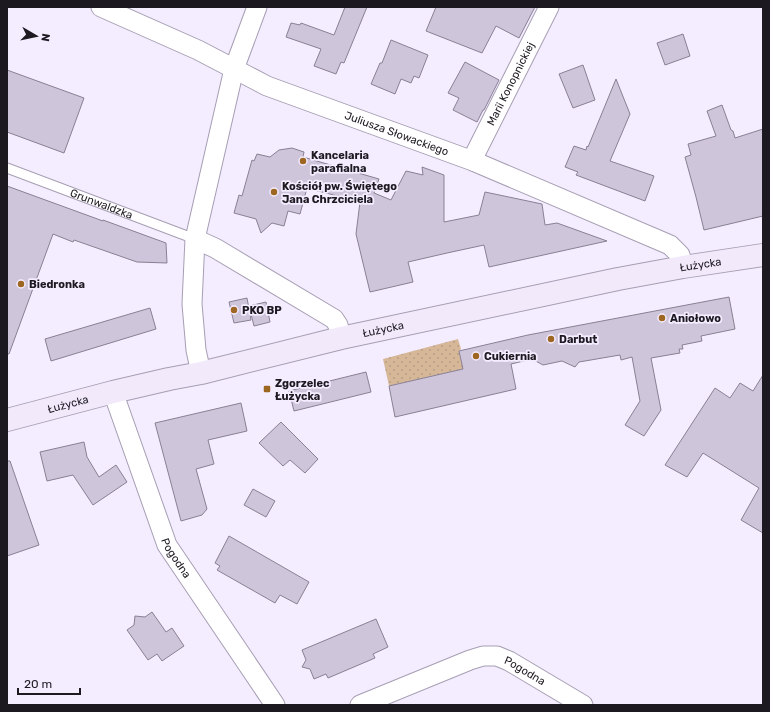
<svg xmlns="http://www.w3.org/2000/svg" width="770" height="712" font-family="Rubik,sans-serif">
<defs>
<pattern id="grass-dots" width="8" height="8" patternUnits="userSpaceOnUse"><rect width="8" height="8" fill="#d6b899"/><path d="M2 2h.1M6 6h.1" fill="none" stroke="#b79e84" stroke-width="1.8" stroke-linecap="round"/></pattern>
</defs>
<rect width="100%" height="100%" fill="#f4ecff"/>
<path fill="url(#grass-dots)" d="M 458,339 L 461,349 L 459,351 L 463,369 L 389,386 L 383,359 Z"/>
<g fill="#cfc5db" stroke="#898094">
<path d="M 345,7 L 367,7 L 344,63 L 341,62 L 336,74 L 314,66 L 321,49 L 286,37 L 291,23 L 300,25 L 301,23 L 334,35 Z"/>
<path d="M 436,7 L 535,7 L 519,38 L 496,26 L 482,53 L 426,31 Z"/>
<path d="M 683,34 L 690,56 L 665,65 L 657,43 Z"/>
<path d="M 391,40 L 428,55 L 419,78 L 414,76 L 411,83 L 401,79 L 395,94 L 371,84 L 380,63 L 382,63 Z"/>
<path d="M 465,62 L 499,80 L 484,110 L 483,110 L 477,122 L 453,110 L 459,98 L 448,93 Z"/>
<path d="M 583,65 L 595,100 L 573,108 L 559,74 Z"/>
<path d="M 7,70 L 84,98 L 64,153 L 7,132 Z"/>
<path d="M 616,79 L 630,114 L 610,161 L 654,176 L 645,201 L 576,175 L 578,172 L 565,167 L 574,146 L 586,150 L 587,146 L 588,147 Z"/>
<path d="M 722,105 L 731,130 L 733,131 L 735,138 L 763,129 L 763,216 L 704,230 L 696,197 L 685,157 L 691,155 L 688,144 L 716,136 L 707,111 Z"/>
<path d="M 292,148 L 304,152 L 303,157 L 379,179 L 374,193 L 391,200 L 406,171 L 423,175 L 422,167 L 444,175 L 444,222 L 479,215 L 485,192 L 542,204 L 545,225 L 557,223 L 607,241 L 489,267 L 484,245 L 447,253 L 408,262 L 413,282 L 370,292 L 356,234 L 360,202 L 307,188 L 300,214 L 288,211 L 284,226 L 272,223 L 261,233 L 256,219 L 234,213 L 239,195 L 242,196 L 252,160 L 254,161 L 257,154 L 270,157 L 279,150 Z"/>
<path d="M 7,186 L 103,221 L 103,220 L 166,243 L 167,263 L 137,262 L 74,240 L 73,242 L 53,234 L 9,354 L 7,354 Z"/>
<path d="M 729,297 L 735,329 L 701,336 L 702,341 L 682,345 L 683,349 L 679,349 L 680,353 L 651,358 L 661,410 L 644,436 L 625,425 L 640,401 L 632,357 L 621,360 L 620,355 L 579,362 L 575,367 L 562,361 L 543,365 L 532,359 L 511,364 L 516,389 L 395,417 L 389,386 L 463,369 L 459,351 L 528,335 Z"/>
<path d="M 247,298 L 251,320 L 234,323 L 229,302 Z"/>
<path d="M 266,302 L 270,322 L 254,326 L 249,306 Z"/>
<path d="M 150,308 L 156,329 L 51,361 L 45,339 Z"/>
<path d="M 366,372 L 371,392 L 294,411 L 289,391 Z"/>
<path d="M 763,375 L 763,533 L 741,520 L 759,488 L 703,453 L 687,477 L 665,465 L 715,388 L 730,398 L 740,383 L 753,391 Z"/>
<path d="M 241,403 L 247,431 L 208,440 L 214,464 L 196,469 L 207,509 L 202,515 L 181,521 L 155,423 Z"/>
<path d="M 281,422 L 318,459 L 305,473 L 290,460 L 283,466 L 259,443 Z"/>
<path d="M 84,442 L 87,457 L 99,477 L 116,465 L 127,482 L 93,505 L 73,475 L 47,481 L 40,452 Z"/>
<path d="M 7,461 L 10,461 L 39,545 L 7,556 Z"/>
<path d="M 253,489 L 275,501 L 266,517 L 244,505 Z"/>
<path d="M 229,536 L 309,582 L 297,604 L 280,595 L 275,603 L 217,570 L 220,566 L 215,563 Z"/>
<path d="M 152,612 L 166,632 L 172,628 L 184,646 L 162,661 L 157,654 L 148,660 L 127,630 L 134,625 L 135,616 L 145,617 Z"/>
<path d="M 376,619 L 388,647 L 373,654 L 375,658 L 328,678 L 326,674 L 314,679 L 310,669 L 302,667 L 306,660 L 302,650 Z"/>
</g>
<g fill="none" stroke-linecap="round" stroke-linejoin="round">
<defs>
<g id="lane">
<path id="s1" d="M 7,168 L 195,239"/>
</g>
<g id="street">
<path id="s2" d="M 101,7 L 198,50 L 267,86 L 473,161 L 670,245 L 680,255 L 683,267"/>
<path id="s3" d="M 473,161 L 475,154 L 549,7"/>
<path d="M 195,239 L 215,248 L 334,319 L 338,325 L 341,338"/>
<path d="M 201,373 L 196,350 L 192,304 L 195,239 L 234,69 L 257,7"/>
<path id="s4" d="M 113,392 L 167,545 L 275,705"/>
<path id="s5" d="M 360,705 L 470,660 L 483,656 L 497,656 L 509,661 L 583,705"/>
</g>
<g id="secondary">
<path id="s6" d="M 7,420 L 113,392 L 169,379 L 201,373 L 341,338 L 618,279 L 683,267 L 763,255"/>
</g>
</defs>
<use href="#lane" stroke="#a79eb3" stroke-width="11"/>
<use href="#street" stroke="#a79eb3" stroke-width="21"/>
<use href="#secondary" stroke="#a79eb3" stroke-width="24"/>
<use href="#lane" stroke="#fff" stroke-width="9"/>
<use href="#street" stroke="#fff" stroke-width="19"/>
<use href="#secondary" stroke="#f2eafb" stroke-width="22"/>
</g>
<g fill="#9d6621" stroke="#f4ecff" stroke-width="1.5">
<circle cx="303" cy="161" r="4"/>
<circle cx="274" cy="192" r="4"/>
<circle cx="21" cy="284" r="4"/>
<circle cx="234" cy="310" r="4"/>
<circle cx="662" cy="318" r="4"/>
<circle cx="551" cy="339" r="4"/>
<circle cx="476" cy="356" r="4"/>
<rect x="263" y="385" width="8" height="8" rx="2"/>
</g>
<g text-anchor="middle" stroke-width="3.5" stroke-linejoin="round" paint-order="stroke">
<g font-size="11" fill="#1d1921" stroke="#f4ecff">
<text dy="4" stroke="none"><textPath href="#s3" startOffset="86">Marii Konopnickiej</textPath></text>
<text dy="4" stroke="none"><textPath href="#s2" startOffset="322">Juliusza Słowackiego</textPath></text>
<text dy="4" stroke="none"><textPath href="#s1" startOffset="101">Grunwaldzka</textPath></text>
<text dy="4" stroke="none"><textPath href="#s6" startOffset="711">Łużycka</textPath></text>
<text dy="4" stroke="none"><textPath href="#s6" startOffset="387">Łużycka</textPath></text>
<text dy="4" stroke="none"><textPath href="#s6" startOffset="63">Łużycka</textPath></text>
<text dy="4" stroke="none"><textPath href="#s4" startOffset="178">Pogodna</textPath></text>
<text dy="4" stroke="none"><textPath href="#s5" startOffset="178">Pogodna</textPath></text>
</g>
<g font-size="11" font-weight="bold" fill="#1d1921" stroke="#f4ecff" text-anchor="start">
<text x="311" y="159">Kancelaria<tspan x="311" dy="13">parafialna</tspan></text>
<text x="282" y="190">Kościół pw. Świętego<tspan x="282" dy="13">Jana Chrzciciela</tspan></text>
<text x="29" y="288">Biedronka</text>
<text x="242" y="314">PKO BP</text>
<text x="670" y="322">Aniołowo</text>
<text x="559" y="343">Darbut</text>
<text x="484" y="360">Cukiernia</text>
<text x="275" y="387">Zgorzelec<tspan x="275" dy="13">Łużycka</tspan></text>
</g>
</g>
<rect width="770" height="712" fill="none" stroke="#1d1921" stroke-width="16"/>
<g transform="translate(36 36) rotate(99)" stroke="#f4ecff" stroke-width="3" paint-order="stroke">
<path d="M0-3L7 15L0 10L-7 15Z" fill="#1d1921"/>
<text y="-6" font-size="11" font-weight="bold" text-anchor="middle" fill="#1d1921">N</text>
</g>
<path d="M18 688v6h62v-6" fill="none" stroke="#1d1921" stroke-width="2"/>
<text x="24" y="688" font-size="12" fill="#1d1921" stroke="#f4ecff" stroke-width="3" paint-order="stroke">20 m</text>
</svg>
